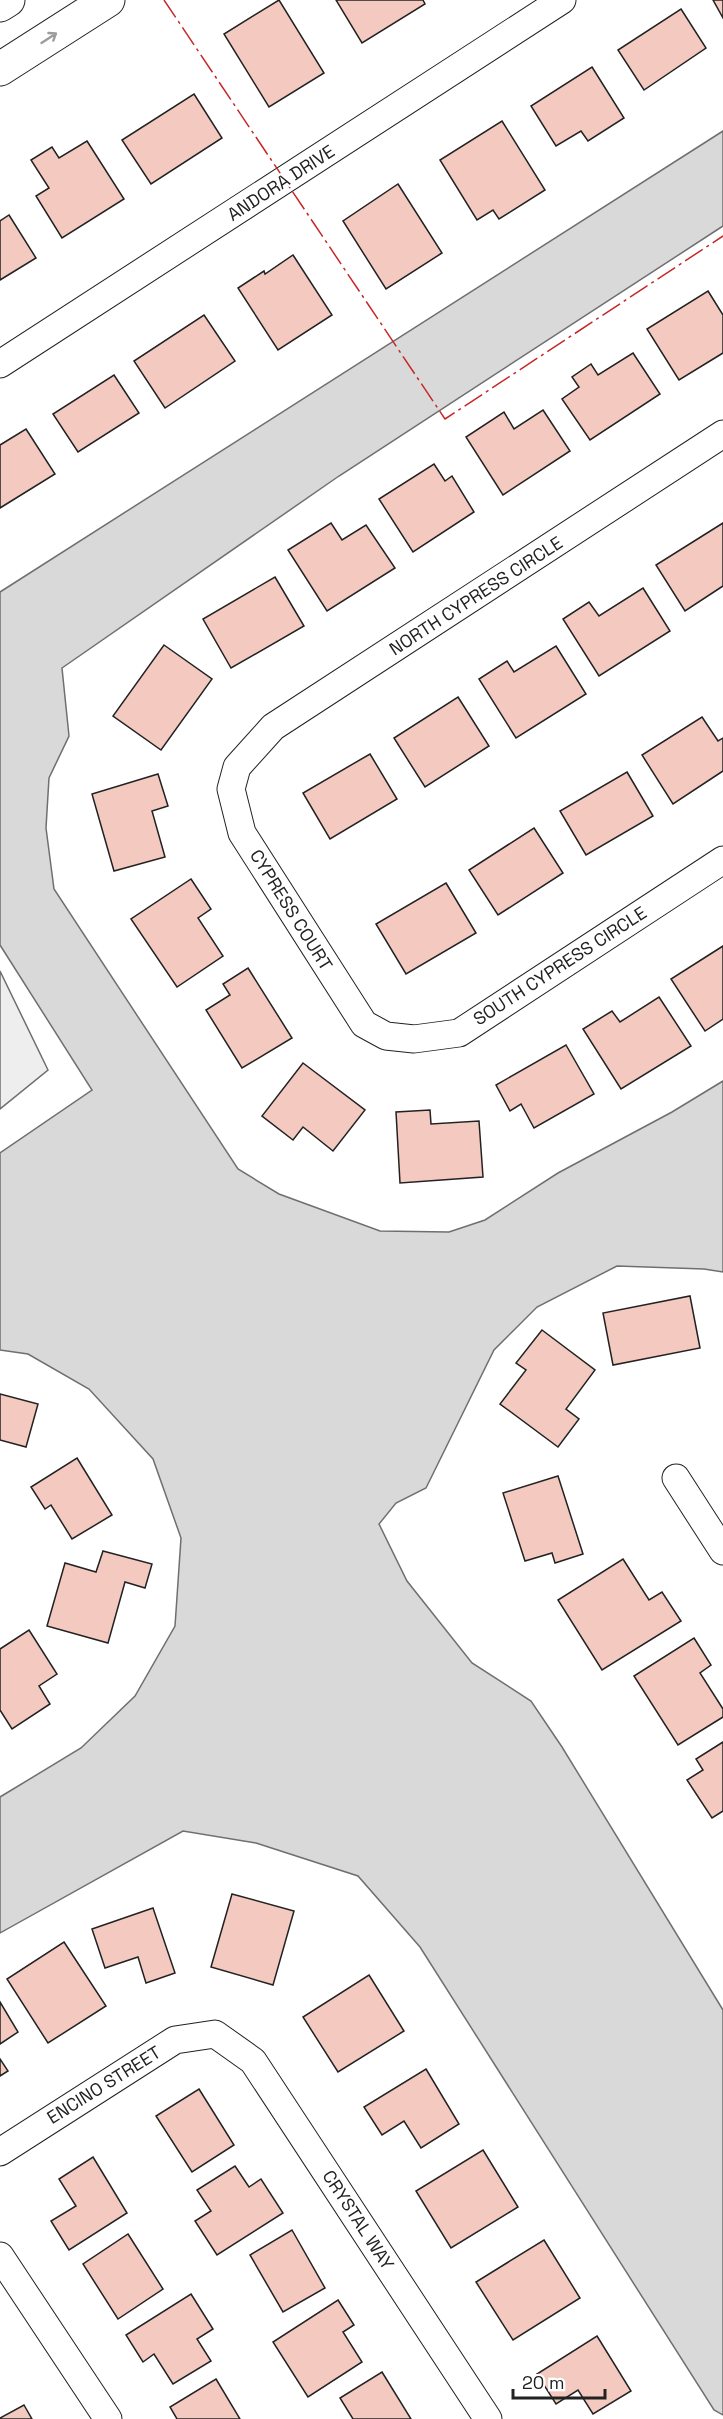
<svg xmlns="http://www.w3.org/2000/svg" width="723" height="2419" font-family="'Space Grotesk',sans-serif">
<rect width="100%" height="100%" fill="#fff"/>
<path fill="#eee" stroke="#6f6f6f" stroke-width="1.5" d="M 0,971 L 48,1070 L 0,1109 Z"/>
<path fill="#d9d9d9" stroke="#6f6f6f" stroke-width="1.5" d="M 723,131 L 723,226 L 339,476 L 62,668 L 69,736 L 49,778 L 46,828 L 54,889 L 238,1169 L 279,1194 L 380,1231 L 449,1232 L 485,1220 L 558,1173 L 672,1112 L 723,1081 L 723,1272 L 704,1269 L 617,1266 L 537,1307 L 494,1350 L 426,1488 L 396,1503 L 379,1524 L 407,1581 L 472,1663 L 531,1701 L 562,1747 L 723,2010 L 723,2415 L 714,2410 L 420,1947 L 358,1876 L 256,1843 L 183,1831 L 0,1933 L 0,1797 L 81,1748 L 135,1696 L 175,1626 L 181,1538 L 153,1459 L 89,1389 L 28,1354 L 0,1350 L 0,1153 L 92,1090 L 0,945 L 0,592 Z"/>
<g fill="#f3c9c0" stroke="#222" stroke-width="1.5">
<path d="M 279,0 L 324,73 L 269,107 L 224,34 Z"/>
<path d="M 336,0 L 423,0 L 425,4 L 362,43 Z"/>
<path d="M 713,0 L 723,0 L 723,18 Z"/>
<path d="M 681,9 L 706,48 L 644,90 L 618,50 Z"/>
<path d="M 592,67 L 624,118 L 588,141 L 581,131 L 556,146 L 531,106 Z"/>
<path d="M 194,94 L 222,138 L 151,184 L 122,140 Z"/>
<path d="M 502,121 L 545,190 L 499,219 L 493,210 L 477,220 L 440,160 Z"/>
<path d="M 87,141 L 124,199 L 62,238 L 36,196 L 49,188 L 31,160 L 52,147 L 59,158 Z"/>
<path d="M 398,184 L 442,253 L 386,289 L 343,221 Z"/>
<path d="M 9,215 L 36,258 L 0,280 L 0,221 Z"/>
<path d="M 293,255 L 332,315 L 278,350 L 238,288 L 264,271 L 265,274 Z"/>
<path d="M 708,291 L 723,315 L 723,353 L 679,380 L 647,329 Z"/>
<path d="M 204,315 L 235,361 L 165,408 L 134,361 Z"/>
<path d="M 633,353 L 660,394 L 590,440 L 562,399 L 579,387 L 572,377 L 591,364 L 598,375 Z"/>
<path d="M 114,375 L 139,413 L 78,452 L 53,414 Z"/>
<path d="M 543,410 L 570,451 L 503,495 L 466,437 L 504,412 L 514,429 Z"/>
<path d="M 26,429 L 55,474 L 0,508 L 0,445 Z"/>
<path d="M 434,464 L 445,481 L 452,476 L 474,512 L 413,552 L 379,499 Z"/>
<path d="M 331,523 L 342,540 L 366,525 L 395,568 L 327,611 L 288,550 Z"/>
<path d="M 723,523 L 723,586 L 685,611 L 656,565 Z"/>
<path d="M 275,577 L 304,626 L 231,668 L 203,619 Z"/>
<path d="M 643,588 L 670,631 L 599,676 L 563,619 L 589,602 L 599,616 Z"/>
<path d="M 164,645 L 212,679 L 161,750 L 113,716 Z"/>
<path d="M 556,646 L 586,694 L 516,738 L 479,679 L 507,661 L 514,672 Z"/>
<path d="M 458,697 L 489,746 L 425,787 L 394,738 Z"/>
<path d="M 702,717 L 718,741 L 723,738 L 723,771 L 673,804 L 642,755 Z"/>
<path d="M 370,754 L 397,799 L 330,839 L 303,793 Z"/>
<path d="M 627,772 L 653,816 L 586,855 L 560,811 Z"/>
<path d="M 158,774 L 168,806 L 152,811 L 165,857 L 114,871 L 92,794 Z"/>
<path d="M 534,828 L 563,873 L 498,915 L 469,870 Z"/>
<path d="M 191,879 L 211,909 L 198,918 L 223,956 L 177,987 L 131,919 Z"/>
<path d="M 446,883 L 476,933 L 406,974 L 376,924 Z"/>
<path d="M 723,946 L 723,1019 L 705,1031 L 671,979 Z"/>
<path d="M 248,968 L 292,1038 L 242,1068 L 206,1010 L 230,995 L 223,984 Z"/>
<path d="M 659,997 L 691,1046 L 621,1089 L 583,1029 L 612,1011 L 620,1022 Z"/>
<path d="M 566,1045 L 594,1094 L 534,1128 L 521,1104 L 510,1111 L 496,1085 Z"/>
<path d="M 303,1063 L 365,1110 L 333,1151 L 303,1127 L 293,1140 L 262,1116 Z"/>
<path d="M 430,1110 L 431,1124 L 479,1121 L 483,1177 L 400,1183 L 396,1112 Z"/>
<path d="M 690,1296 L 700,1348 L 613,1365 L 603,1313 Z"/>
<path d="M 542,1330 L 595,1370 L 566,1409 L 579,1419 L 558,1447 L 500,1404 L 526,1370 L 516,1363 Z"/>
<path d="M 0,1394 L 38,1404 L 26,1447 L 0,1440 Z"/>
<path d="M 77,1458 L 112,1515 L 72,1539 L 51,1505 L 45,1509 L 31,1487 Z"/>
<path d="M 558,1476 L 583,1554 L 555,1563 L 552,1553 L 525,1561 L 503,1493 Z"/>
<path d="M 103,1551 L 152,1564 L 145,1588 L 125,1582 L 108,1643 L 47,1626 L 65,1563 L 96,1572 Z"/>
<path d="M 623,1559 L 649,1600 L 662,1592 L 681,1621 L 602,1670 L 558,1600 Z"/>
<path d="M 29,1630 L 57,1674 L 39,1686 L 50,1704 L 12,1729 L 0,1710 L 0,1649 Z"/>
<path d="M 694,1638 L 711,1665 L 700,1673 L 723,1709 L 723,1717 L 678,1745 L 634,1676 Z"/>
<path d="M 723,1742 L 723,1811 L 712,1818 L 687,1780 L 703,1770 L 696,1759 Z"/>
<path d="M 232,1894 L 294,1911 L 273,1985 L 211,1967 Z"/>
<path d="M 153,1908 L 175,1973 L 146,1983 L 138,1957 L 105,1968 L 92,1929 Z"/>
<path d="M 64,1942 L 106,2006 L 48,2043 L 7,1979 Z"/>
<path d="M 369,1975 L 404,2031 L 338,2072 L 303,2017 Z"/>
<path d="M 0,2002 L 18,2032 L 0,2044 Z"/>
<path d="M 0,2059 L 8,2071 L 0,2076 Z"/>
<path d="M 426,2069 L 459,2124 L 421,2148 L 404,2121 L 382,2135 L 364,2107 Z"/>
<path d="M 199,2089 L 234,2145 L 192,2172 L 156,2116 Z"/>
<path d="M 483,2150 L 518,2207 L 451,2248 L 416,2191 Z"/>
<path d="M 93,2157 L 127,2213 L 69,2250 L 51,2221 L 76,2206 L 59,2179 Z"/>
<path d="M 235,2166 L 249,2187 L 261,2179 L 283,2213 L 217,2255 L 195,2221 L 211,2211 L 197,2190 Z"/>
<path d="M 292,2230 L 325,2288 L 283,2312 L 250,2255 Z"/>
<path d="M 128,2234 L 163,2289 L 118,2319 L 83,2264 Z"/>
<path d="M 544,2240 L 580,2298 L 513,2340 L 476,2282 Z"/>
<path d="M 191,2294 L 213,2329 L 197,2339 L 211,2361 L 173,2384 L 154,2354 L 143,2362 L 126,2335 Z"/>
<path d="M 338,2300 L 354,2325 L 343,2332 L 362,2362 L 308,2397 L 273,2342 Z"/>
<path d="M 597,2336 L 631,2391 L 593,2414 L 578,2390 L 556,2404 L 537,2374 Z"/>
<path d="M 382,2372 L 411,2419 L 353,2419 L 340,2398 Z"/>
<path d="M 216,2379 L 240,2419 L 177,2419 L 170,2407 Z"/>
<path d="M 24,2405 L 32,2419 L 0,2419 L 0,2418 Z"/>
</g>
<g fill="none" stroke-linecap="round" stroke-linejoin="round">
<defs>
<g id="street">
<path d="M 0,364 L 562,0"/>
<path d="M 723,434 L 273,727 L 237,767 L 231,789 L 242,833 L 364,1024 L 386,1036 L 414,1039 L 459,1033 L 723,860"/>
<path d="M 676,1478 L 723,1551"/>
<path d="M 0,2152 L 175,2040 L 215,2034 L 253,2061 L 488,2419"/>
<path d="M 0,2256 L 108,2419"/>
</g>
<g id="secondary">
<path d="M 0,5 L 8,0"/>
<path d="M 0,69 L 108,0"/>
</g>
</defs>
<use href="#street" stroke="#222" stroke-width="29"/>
<use href="#secondary" stroke="#222" stroke-width="35"/>
<use href="#street" stroke="#fff" stroke-width="27"/>
<use href="#secondary" stroke="#fff" stroke-width="33"/>
<path stroke="#c62828" stroke-width="1.5" stroke-dasharray="21 4.5 3 4.5" stroke-linecap="butt" d="M 164,0 L 445,419 L 723,236"/>
</g>
<defs><path id="oneway-shaft" d="M-6 0H5M1.5-3L5.5 0L1.5 3" fill="none" stroke-width="1.6" stroke-linecap="round" stroke-linejoin="round" transform="scale(1.5)"/></defs>
<use stroke="#9c9c9c" href="#oneway-shaft" transform="translate(49 38) rotate(-33)"/>
<g text-anchor="middle" stroke-width="4.5" stroke-linejoin="round" paint-order="stroke">
<g font-size="18" fill="#222" stroke="#fff">
<text transform="translate(281 183) rotate(-33)" y="6">ANDORA DRIVE</text>
<text transform="translate(476 596) rotate(-33)" y="6">NORTH CYPRESS CIRCLE</text>
<text transform="translate(291 910) rotate(58)" y="6">CYPRESS COURT</text>
<text transform="translate(560 966) rotate(-33)" y="6">SOUTH CYPRESS CIRCLE</text>
<text transform="translate(104 2085) rotate(-32)" y="6">ENCINO STREET</text>
<text transform="translate(358 2220) rotate(57)" y="6">CRYSTAL WAY</text>
</g>
</g>
<path d="M513 2389v9h92v-9" fill="none" stroke="#222222" stroke-width="3"/>
<text x="522" y="2389" font-size="18" fill="#222222" stroke="#ffffff" stroke-width="4.5" paint-order="stroke">20 m</text>
</svg>
